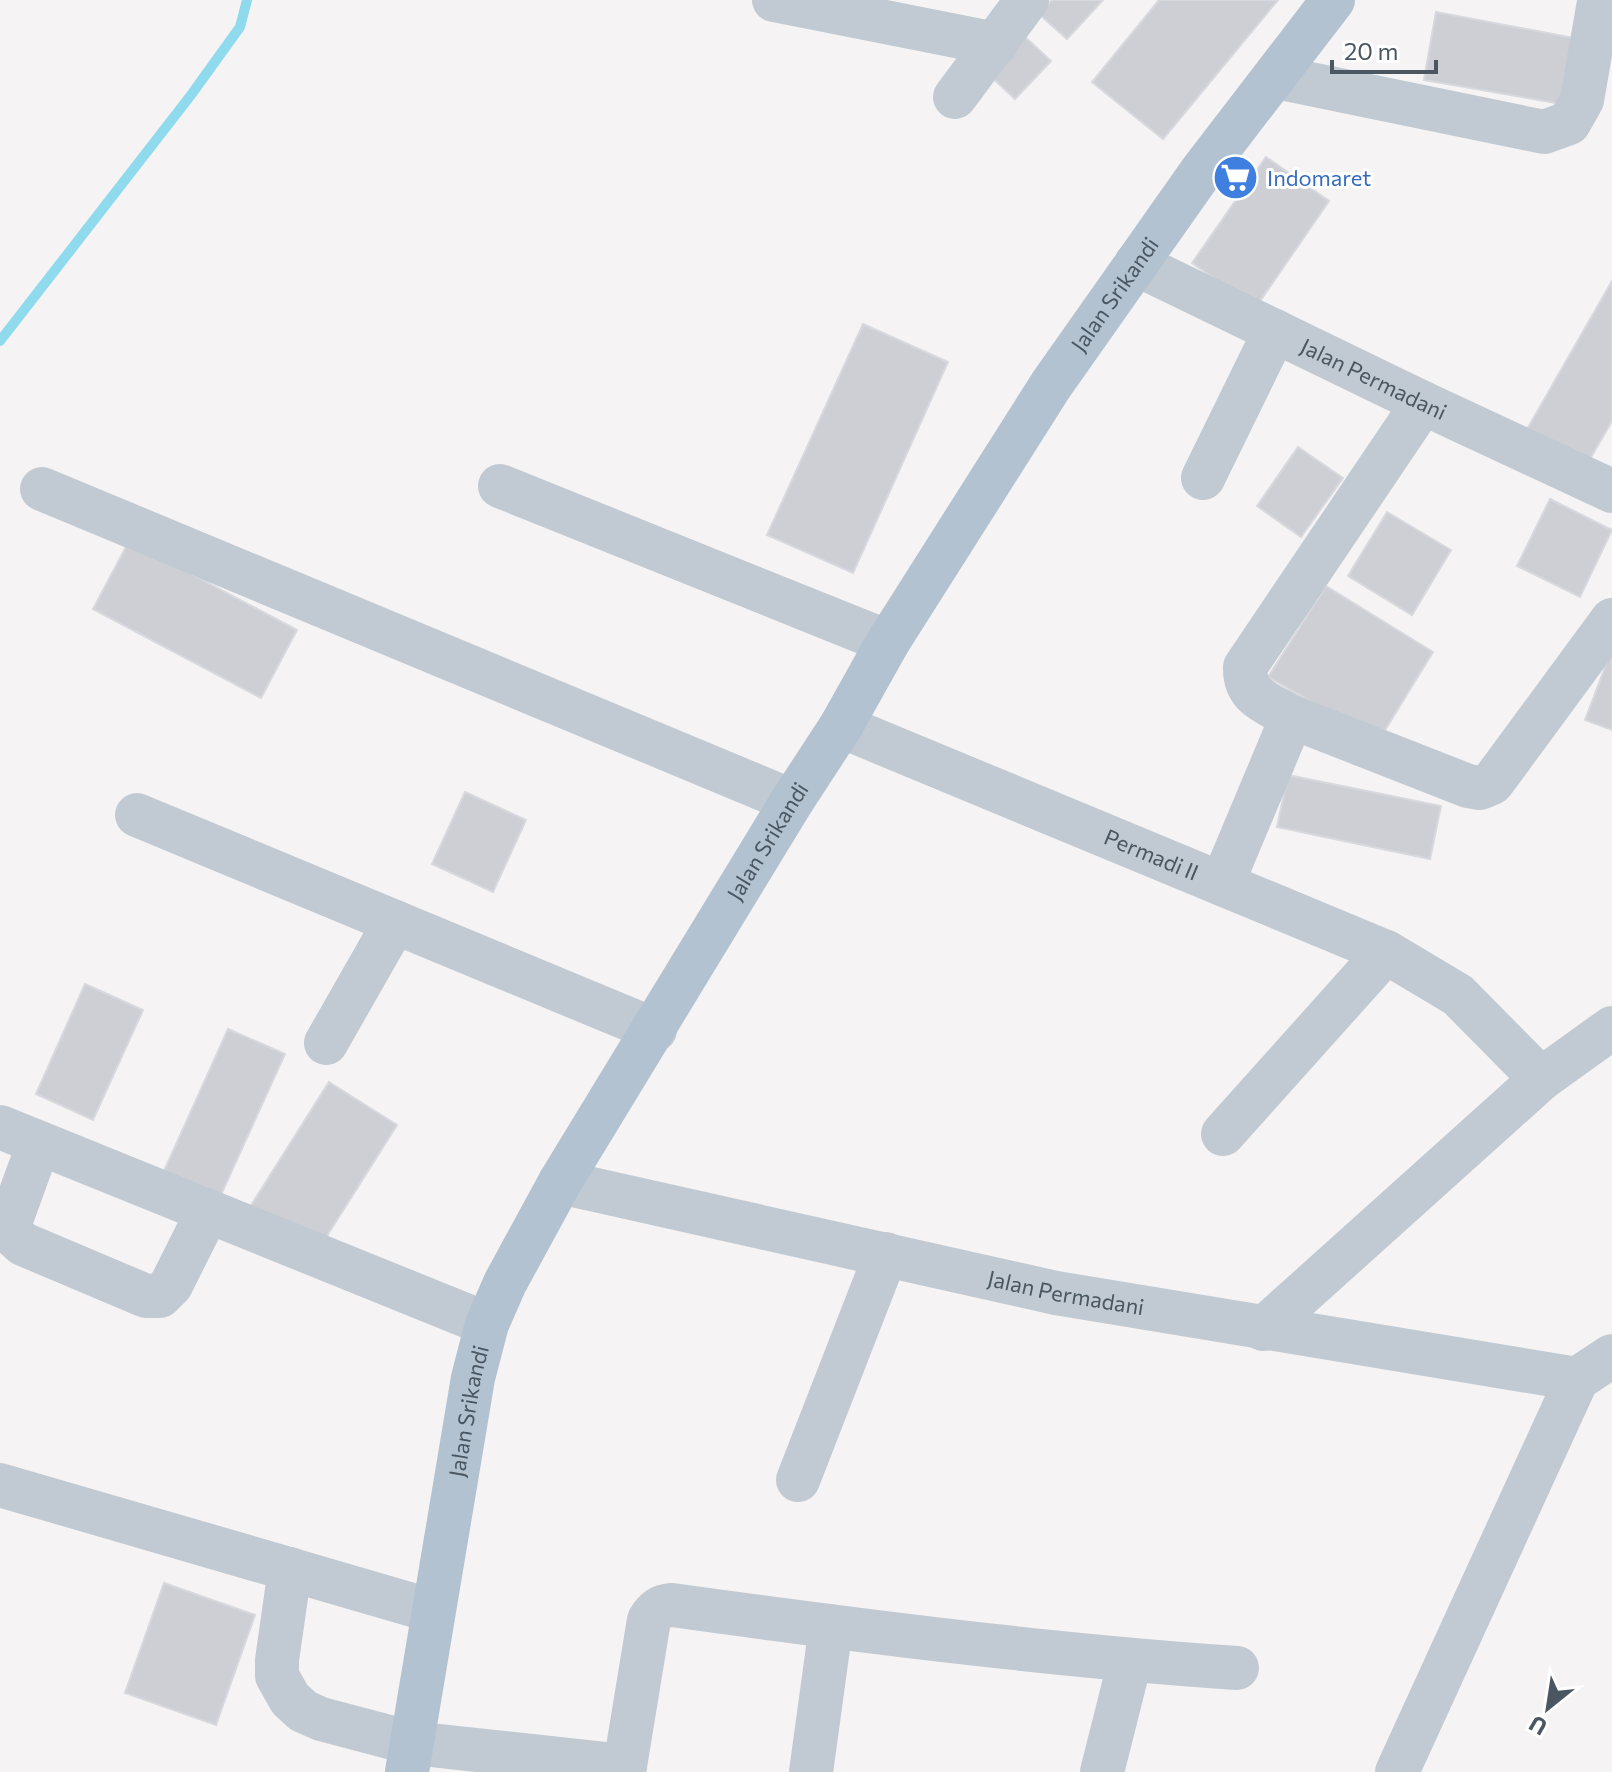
<svg xmlns="http://www.w3.org/2000/svg" width="1612" height="1772" font-family="Commissioner,sans-serif">
<rect width="100%" height="100%" fill="#f5f3f3"/>
<g fill="none" stroke-linecap="round" stroke-linejoin="round">
<path stroke="#90daee" stroke-width="10" d="M 0,341 L 191,95 L 240,27 L 247,0"/>
</g>
<g fill="#cdcfd5" stroke="#d7d9de" stroke-width="2">
<path d="M 1052,0 L 1103,0 L 1067,39 L 1039,14 Z"/>
<path d="M 1159,0 L 1278,0 L 1163,139 L 1092,82 Z"/>
<path d="M 1436,12 L 1574,38 L 1562,104 L 1424,80 Z"/>
<path d="M 1021,33 L 1051,61 L 1015,99 L 985,71 Z"/>
<path d="M 1266,157 L 1329,201 L 1256,307 L 1192,263 Z"/>
<path d="M 1612,281 L 1612,421 L 1586,466 L 1522,438 Z"/>
<path d="M 863,324 L 948,362 L 853,573 L 767,535 Z"/>
<path d="M 1298,447 L 1343,478 L 1301,537 L 1257,506 Z"/>
<path d="M 1550,499 L 1612,530 L 1580,597 L 1517,566 Z"/>
<path d="M 1387,512 L 1451,550 L 1412,615 L 1348,576 Z"/>
<path d="M 129,541 L 297,630 L 261,698 L 93,609 Z"/>
<path d="M 1326,586 L 1433,652 L 1379,740 L 1268,677 Z"/>
<path d="M 1612,649 L 1612,730 L 1585,720 Z"/>
<path d="M 1288,775 L 1441,806 L 1430,859 L 1277,827 Z"/>
<path d="M 465,792 L 526,820 L 493,892 L 432,864 Z"/>
<path d="M 85,984 L 143,1010 L 93,1120 L 36,1094 Z"/>
<path d="M 228,1029 L 285,1054 L 220,1197 L 164,1171 Z"/>
<path d="M 329,1082 L 397,1125 L 318,1250 L 250,1207 Z"/>
<path d="M 164,1583 L 255,1615 L 216,1725 L 125,1693 Z"/>
</g>
<g fill="none" stroke-linecap="round" stroke-linejoin="round">
<g stroke="#c1cad2" stroke-width="44">
<path d="M 774,0 L 996,44"/>
<path d="M 1276,77 L 1544,132 L 1569,123 L 1582,100 L 1599,2"/>
<path d="M 955,97 L 1027,0"/>
<path id="s1" d="M 1136,264 L 1423,403 L 1612,491"/>
<path d="M 1203,478 L 1275,331"/>
<path d="M 500,486 L 888,642"/>
<path d="M 42,489 L 792,801"/>
<path d="M 1292,717 L 1468,786 L 1480,788 L 1492,783 L 1612,620"/>
<path id="s2" d="M 841,726 L 1386,952 L 1458,995 L 1541,1079"/>
<path d="M 137,815 L 655,1030"/>
<path d="M 1222,884 L 1292,717 C 1268,703 1244,698 1245,667 L 1423,403"/>
<path d="M 326,1043 L 395,922"/>
<path d="M 0,1127 L 487,1324"/>
<path d="M 1223,1134 L 1386,952"/>
<path d="M 39,1143 L 11,1220 L 12,1234 L 23,1244 L 146,1296 L 160,1296 L 171,1285 L 208,1211"/>
<path id="s3" d="M 560,1182 L 1056,1293 L 1577,1379"/>
<path d="M 1263,1329 L 1541,1079 L 1612,1028"/>
<path d="M 798,1480 L 886,1254"/>
<path d="M 0,1485 L 433,1611"/>
<path d="M 290,1569 L 277,1660 L 277,1676 L 290,1699 L 303,1711 L 321,1719 L 412,1743 L 625,1766"/>
<path d="M 624,1772 L 649,1620 C 655,1610 660,1606 672,1605 C 860,1631 1048,1655 1237,1668"/>
<path d="M 811,1772 L 831,1626"/>
<path d="M 1102,1772 L 1130,1661"/>
<path d="M 1397,1772 L 1577,1379 L 1612,1356"/>
</g>
<path stroke="#b3c2d1" stroke-width="44" id="s4" d="M 407,1772 L 473,1378 L 487,1324 L 505,1283 L 560,1182 L 792,801 L 841,726 L 888,642 L 1051,385 L 1201,172 L 1333,0"/>
</g>
<defs>
<symbol id="supermarket-disc" viewBox="-11 -11 22 22"><circle r="9.5" fill="#3f7fe0" stroke="#fff"/><path d="M-6-5.5h2.5l.6 2H6L4.5 2H-2.5L-4.4-4H-6ZM-1.5 3.2a1.3 1.3 0 1 0 .1 0ZM3 3.2a1.3 1.3 0 1 0 .1 0Z" fill="#fff"/></symbol>
</defs>
<g fill-rule="evenodd">
<use href="#supermarket-disc" x="1210" y="152" width="51" height="51"/>
</g>
<g text-anchor="middle" stroke-width="6" stroke-linejoin="round" paint-order="stroke">
<g font-size="22" fill="#366cbe" stroke="#fff" text-anchor="start">
<text x="1267" y="186">Indomaret</text>
</g>
<g font-size="22" fill="#4a5661" stroke="#fff">
<text dy="8" stroke="none"><textPath href="#s4" startOffset="1662">Jalan Srikandi</textPath></text>
<text dy="8" stroke="none"><textPath href="#s1" startOffset="264">Jalan Permadani</textPath></text>
<text dy="8" stroke="none"><textPath href="#s4" startOffset="1014">Jalan Srikandi</textPath></text>
<text dy="8" stroke="none"><textPath href="#s2" startOffset="336">Permadi II</textPath></text>
<text dy="8" stroke="none"><textPath href="#s3" startOffset="518">Jalan Permadani</textPath></text>
<text dy="8" stroke="none"><textPath href="#s4" startOffset="366">Jalan Srikandi</textPath></text>
</g>
</g>
<g transform="translate(1548 1708) rotate(210)" stroke="#ffffff" stroke-width="6" paint-order="stroke">
<path d="M0-6L14 30L0 20L-14 30Z" fill="#4a5661"/>
<text y="-12" font-size="22" font-weight="bold" text-anchor="middle" fill="#4a5661">U</text>
</g>
<path d="M1332 60v12h104v-12" fill="none" stroke="#4a5661" stroke-width="4"/>
<text x="1344" y="60" font-size="24" fill="#4a5661" stroke="#ffffff" stroke-width="6" paint-order="stroke">20 m</text>
</svg>
